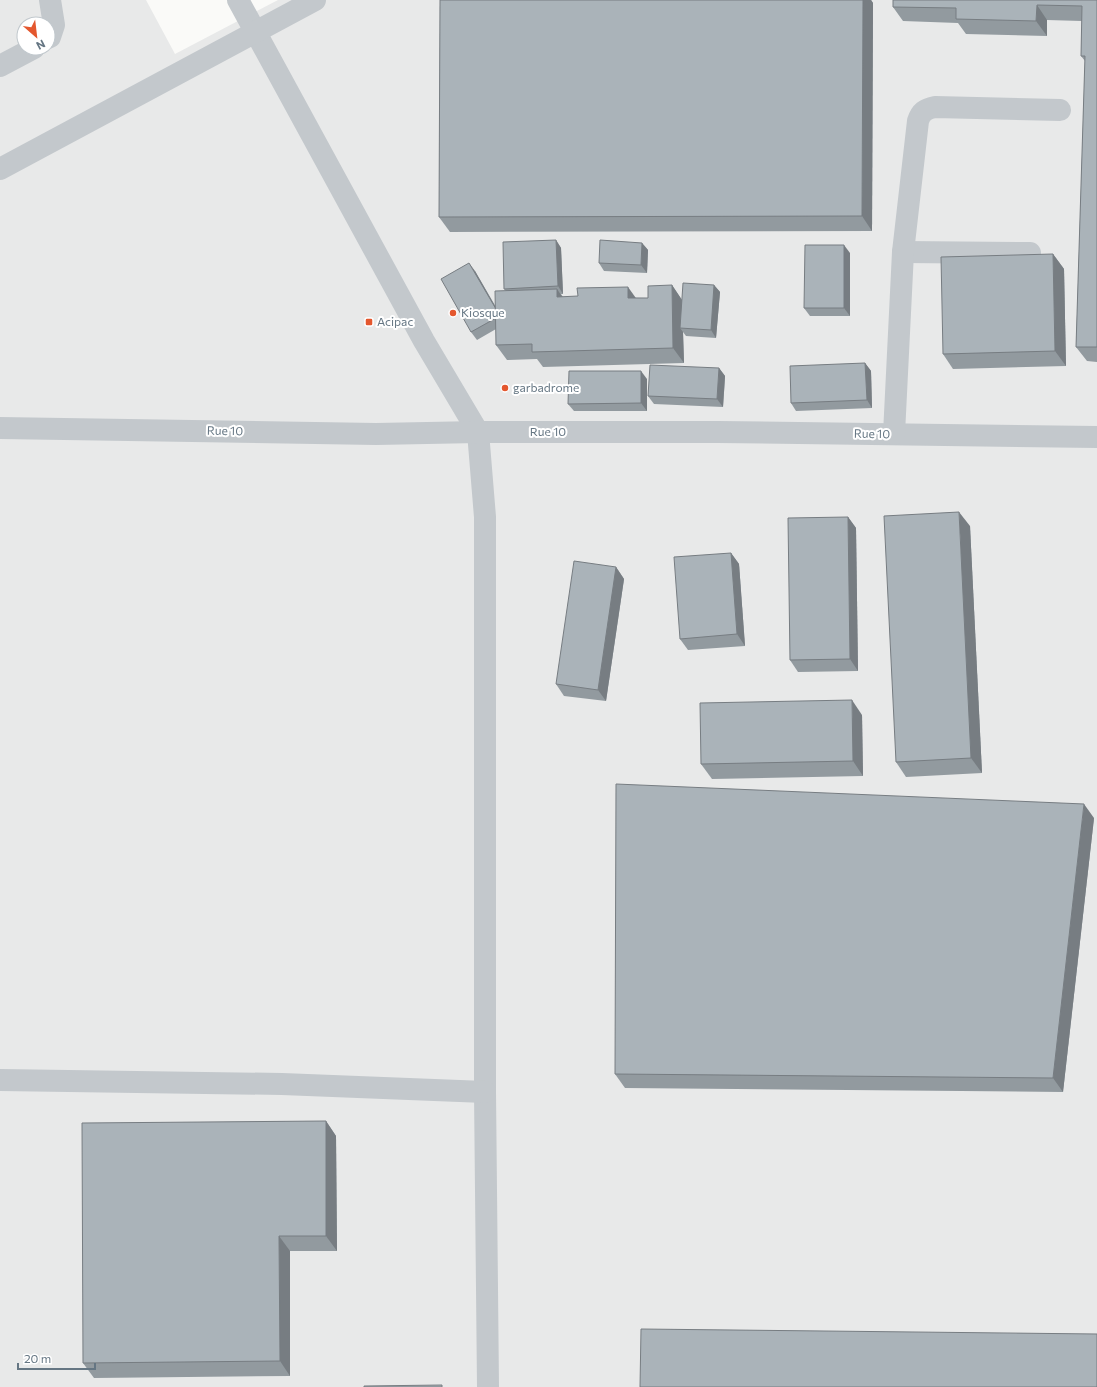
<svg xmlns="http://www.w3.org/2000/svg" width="1097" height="1387" font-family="Commissioner,sans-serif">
<rect width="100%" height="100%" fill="#fafaf8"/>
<path fill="#e8e9e9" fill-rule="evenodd" d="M 0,0 L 146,0 L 175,54 L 278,0 L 1097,0 L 1097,1387 L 0,1387 ZM 24,24 L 48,24 L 48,48 L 24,48 Z"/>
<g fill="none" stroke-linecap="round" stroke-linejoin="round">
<g stroke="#c3c8cc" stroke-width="22">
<path d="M 238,0 L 424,341 L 478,432 L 485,517 L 485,1092 L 488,1387"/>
<path d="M 48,38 L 50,37 L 54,25 L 50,0"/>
<path d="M 0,66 L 34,48"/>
<path d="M 0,169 L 315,0"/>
<path d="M 903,252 L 1030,253"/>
<path d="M 0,428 L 376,434 L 478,432 L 718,432 L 1097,437"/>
<path d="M 894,434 L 903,252 L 918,121 C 921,112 925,109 935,107 L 1060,110"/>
<path d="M 0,1080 L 282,1084 L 485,1092"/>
</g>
</g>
<g fill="#929a9f">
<path d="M 440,0 L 871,0 L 873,3 L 872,231 L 450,232 L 439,217 Z"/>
<path d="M 1097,0 L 1097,362 L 1087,361 L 1076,347 L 1085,61 L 1081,56 L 1082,21 L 1047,20 L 1047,36 L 966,34 L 958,23 L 903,21 L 893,7 Z"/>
<path d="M 556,240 L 561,248 L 563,294 L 561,294 L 563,297 L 648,298 L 672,285 L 682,300 L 682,303 L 714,285 L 720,292 L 716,338 L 686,336 L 683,332 L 684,363 L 543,367 L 537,359 L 507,360 L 496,345 L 496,329 L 477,340 L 471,332 L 475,271 L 496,307 L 506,291 L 504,289 Z"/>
<path d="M 642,243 L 648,250 L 647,273 L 604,271 L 599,263 Z"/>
<path d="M 850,253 L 850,316 L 810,316 L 804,308 Z"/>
<path d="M 1053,254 L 1064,269 L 1066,366 L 953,369 L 943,354 Z"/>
<path d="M 865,363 L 871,371 L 872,408 L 796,411 L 791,403 Z"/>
<path d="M 719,368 L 725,376 L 723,407 L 654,404 L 648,396 Z"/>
<path d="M 647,379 L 647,411 L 574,411 L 568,404 Z"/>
<path d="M 848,517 L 856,528 L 858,671 L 798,672 L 790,660 Z"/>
<path d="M 970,526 L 982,773 L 906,777 L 896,762 Z"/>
<path d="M 731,553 L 739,564 L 745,646 L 688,650 L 680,639 Z"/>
<path d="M 616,567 L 624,579 L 606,701 L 564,696 L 556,684 Z"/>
<path d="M 862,715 L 863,776 L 712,779 L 701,764 Z"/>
<path d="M 1094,818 L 1063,1092 L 625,1088 L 615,1074 Z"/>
<path d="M 326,1121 L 336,1136 L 337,1251 L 290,1251 L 290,1376 L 94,1378 L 83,1363 Z"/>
</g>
<g fill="#777d82">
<path d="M 863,0 L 871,0 L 873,3 L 872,231 L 862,216 Z"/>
<path d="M 1037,5 L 1047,20 L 1047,36 L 1036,21 Z"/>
<path d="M 556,240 L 561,248 L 563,294 L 558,286 Z"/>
<path d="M 642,243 L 648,250 L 647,273 L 641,265 Z"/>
<path d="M 844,245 L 850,253 L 850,316 L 844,308 Z"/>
<path d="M 1053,254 L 1064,269 L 1066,366 L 1055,351 Z"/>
<path d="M 469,263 L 475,271 L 505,324 L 500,316 Z"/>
<path d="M 672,285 L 682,300 L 683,328 L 680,328 L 683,332 L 684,363 L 673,348 Z"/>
<path d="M 714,285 L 720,292 L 716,338 L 711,330 Z"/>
<path d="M 628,287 L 638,301 L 628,298 Z"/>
<path d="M 557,289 L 567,304 L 557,297 Z"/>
<path d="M 865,363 L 871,371 L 872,408 L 867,400 Z"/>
<path d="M 719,368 L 725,376 L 723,407 L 717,399 Z"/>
<path d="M 641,371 L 647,379 L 647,411 L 641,403 Z"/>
<path d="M 959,512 L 970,526 L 982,773 L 971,758 Z"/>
<path d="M 848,517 L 856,528 L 858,671 L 850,659 Z"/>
<path d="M 731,553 L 739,564 L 745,646 L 737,634 Z"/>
<path d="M 616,567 L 624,579 L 606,701 L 598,690 Z"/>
<path d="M 852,700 L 862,715 L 863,776 L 853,761 Z"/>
<path d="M 1084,804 L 1094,818 L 1063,1092 L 1053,1078 Z"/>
<path d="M 326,1121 L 336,1136 L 337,1251 L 326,1236 Z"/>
<path d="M 279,1236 L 290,1251 L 290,1376 L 280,1361 Z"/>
</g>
<g fill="#aab3b9" stroke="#777d82">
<path d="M 440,0 L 863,0 L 862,216 L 439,217 Z"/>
<path d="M 893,0 L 1097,0 L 1097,347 L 1076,347 L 1085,56 L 1081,56 L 1082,6 L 1037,5 L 1036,21 L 956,19 L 956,8 L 893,7 Z"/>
<path d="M 556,240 L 558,286 L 504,289 L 503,242 Z"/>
<path d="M 600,240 L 642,243 L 641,265 L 599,263 Z"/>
<path d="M 805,245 L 844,245 L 844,308 L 804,308 Z"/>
<path d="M 1053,254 L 1055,351 L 943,354 L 941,257 Z"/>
<path d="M 469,263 L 496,309 L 496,318 L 471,332 L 441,279 Z"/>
<path d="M 683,283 L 714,285 L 711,330 L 680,328 Z"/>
<path d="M 672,285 L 673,348 L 532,352 L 532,344 L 496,345 L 495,291 L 557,289 L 557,297 L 578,296 L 577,288 L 628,287 L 628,298 L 648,298 L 648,286 Z"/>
<path d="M 865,363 L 867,400 L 791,403 L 790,366 Z"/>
<path d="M 650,365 L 719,368 L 717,399 L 648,396 Z"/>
<path d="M 569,371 L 641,371 L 641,403 L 568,404 Z"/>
<path d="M 959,512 L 971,758 L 896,762 L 884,516 Z"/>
<path d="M 848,517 L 850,659 L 790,660 L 788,518 Z"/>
<path d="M 731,553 L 737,634 L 680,639 L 674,557 Z"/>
<path d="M 574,561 L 616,567 L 598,690 L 556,684 Z"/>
<path d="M 852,700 L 853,761 L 701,764 L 700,703 Z"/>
<path d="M 616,784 L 1084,804 L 1053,1078 L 615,1074 Z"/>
<path d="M 326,1121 L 326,1236 L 279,1236 L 280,1361 L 83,1363 L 82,1123 Z"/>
<path d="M 641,1329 L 1097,1334 L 1097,1387 L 640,1387 Z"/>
<path d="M 442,1385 L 442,1387 L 364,1387 L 364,1386 Z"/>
</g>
<g fill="#e4572e" stroke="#fff" stroke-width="1.5">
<circle cx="453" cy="313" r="4"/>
<rect x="365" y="318" width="8" height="8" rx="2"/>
<circle cx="505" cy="388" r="4"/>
</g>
<g text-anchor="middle" stroke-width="4" stroke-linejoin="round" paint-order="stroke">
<g font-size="12" fill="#657683" stroke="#fff" text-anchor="start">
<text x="461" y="317">Kiosque</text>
<text x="377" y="326">Acipac</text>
<text x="513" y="392">garbadrome</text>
</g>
<g font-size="12" fill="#657683" stroke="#fff">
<text transform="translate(225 431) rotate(1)" y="4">Rue 10</text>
<text x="548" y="436">Rue 10</text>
<text transform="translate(872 434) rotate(1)" y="4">Rue 10</text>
</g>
</g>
<g transform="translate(36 36) rotate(152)"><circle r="19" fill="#ffffff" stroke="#c1c8cd"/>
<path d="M0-3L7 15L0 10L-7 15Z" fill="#e4572e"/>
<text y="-6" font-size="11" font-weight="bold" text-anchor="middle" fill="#657683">N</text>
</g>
<path d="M18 1363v6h77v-6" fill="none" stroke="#657683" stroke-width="2"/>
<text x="24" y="1363" font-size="12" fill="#657683" stroke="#ffffff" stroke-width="3" paint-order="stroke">20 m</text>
</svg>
